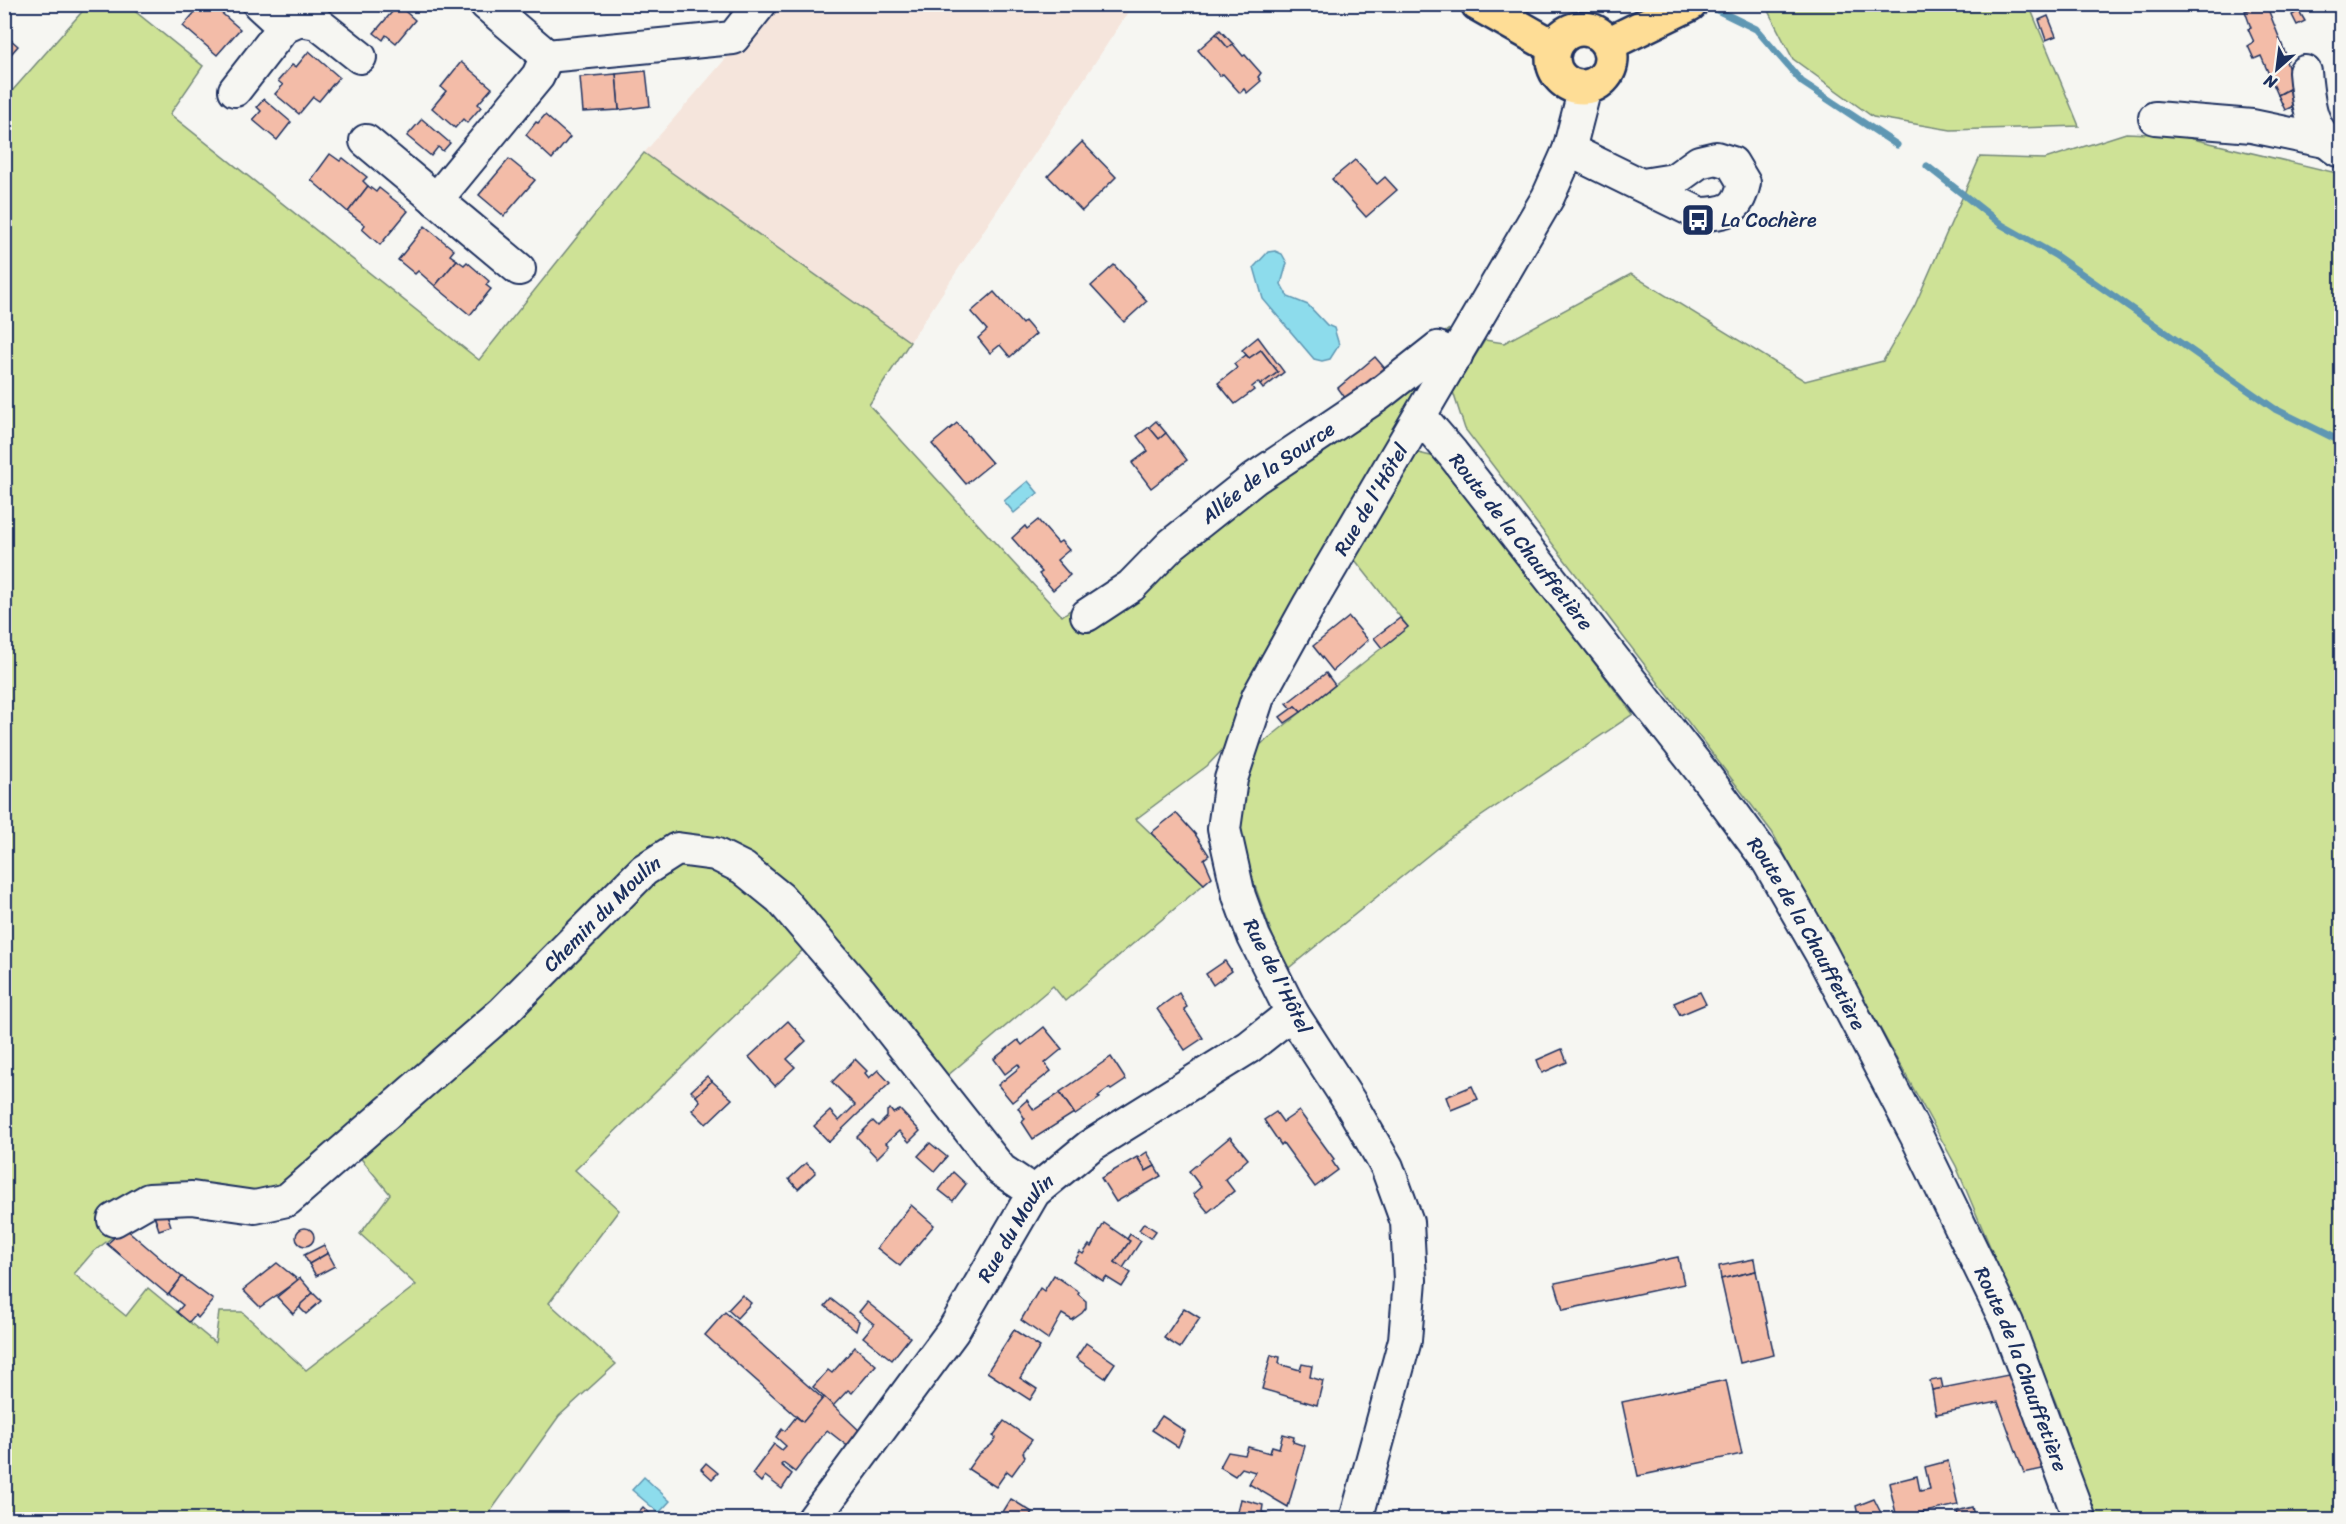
<svg xmlns="http://www.w3.org/2000/svg" width="2346" height="1524" font-family="Sriracha,sans-serif">
<rect width="100%" height="100%" fill="#f6f6f2"/>
<filter id="ink" filterUnits="userSpaceOnUse"><feTurbulence type="fractalNoise" baseFrequency=".0167" numOctaves="2"/><feDisplacementMap in="SourceGraphic" scale="12" xChannelSelector="R" yChannelSelector="G"/><feConvolveMatrix kernelMatrix="1 2 1 2 8 2 1 2 1" color-interpolation-filters="sRGB"/></filter>
<g filter="url(#ink)">
<path fill="#f5e5dc" d="M 772,5 L 1133,5 L 910,342 L 644,153 Z"/>
<g fill="#cee296" stroke="#74887a" stroke-width="1.5" fill-rule="evenodd">
<path d="M 88,5 L 127,5 L 203,66 L 170,114 L 479,360 L 644,153 L 910,342 L 869,405 L 1062,616 L 1449,329 L 1228,744 L 1207,766 L 1136,819 L 1204,884 L 1065,1001 L 1053,986 L 940,1082 L 809,944 L 575,1170 L 619,1210 L 549,1303 L 616,1364 L 559,1416 L 485,1519 L 5,1520 L 5,99 ZM 358,1155 L 390,1194 L 360,1234 L 416,1285 L 306,1370 L 242,1312 L 219,1312 L 215,1343 L 148,1288 L 126,1316 L 74,1274 L 93,1252 L 130,1224 L 168,1210 L 312,1194 Z"/>
<path d="M 1765,5 L 2029,5 L 2079,126 L 1951,130 L 1873,117 L 1793,59 Z"/>
<path d="M 2126,133 L 2176,135 L 2341,174 L 2341,1519 L 2096,1519 L 2056,1403 L 1956,1166 L 1772,832 L 1465,429 L 1453,392 L 1485,340 L 1504,343 L 1631,274 L 1805,381 L 1883,361 L 1915,305 L 1980,157 L 2045,159 Z"/>
<path d="M 1410,451 L 1439,458 L 1633,714 L 1452,836 L 1285,971 L 1237,835 L 1250,753 L 1408,627 L 1351,555 Z"/>
</g>
<g fill="#8ddcec" stroke="#5f97b3" stroke-width="1.5">
<path d="M 1275,251 L 1282,254 L 1287,263 L 1281,284 L 1288,297 L 1308,305 L 1327,325 L 1334,328 L 1339,345 L 1330,359 L 1322,361 L 1314,359 L 1263,299 L 1254,267 L 1268,252 Z"/>
<path d="M 1028,481 L 1038,493 L 1014,513 L 1004,501 Z"/>
<path d="M 644,1477 L 670,1501 L 659,1513 L 632,1490 Z"/>
</g>
<g fill="none" stroke-linecap="round" stroke-linejoin="round">
<g stroke="#5f97b3" stroke-width="7">
<path d="M 1715,9 L 1756,29 L 1802,82 L 1897,145"/>
<path d="M 1927,166 L 2002,225 L 2055,255 L 2275,409 L 2342,442"/>
</g>
</g>
<g fill="#f3bca8" stroke="#1b2f5e" stroke-width="1.5">
<path d="M 202,4 L 211,4 L 240,29 L 217,55 L 183,26 Z"/>
<path d="M 2266,4 L 2288,60 L 2286,61 L 2294,86 L 2278,95 L 2261,56 L 2254,59 L 2248,46 L 2254,42 L 2248,29 L 2251,28 L 2245,11 Z"/>
<path d="M 398,5 L 415,20 L 396,43 L 386,35 L 383,40 L 374,33 Z"/>
<path d="M 2299,11 L 2305,21 L 2297,25 L 2292,15 Z"/>
<path d="M 2048,16 L 2056,36 L 2046,40 L 2039,20 Z"/>
<path d="M 1220,30 L 1233,44 L 1228,48 L 1216,34 Z"/>
<path d="M 1216,34 L 1228,48 L 1233,44 L 1243,56 L 1245,55 L 1261,73 L 1258,77 L 1261,81 L 1247,93 L 1244,89 L 1240,93 L 1223,74 L 1220,76 L 1198,50 Z"/>
<path d="M 10,39 L 18,46 L 6,60 L 4,58 L 4,45 Z"/>
<path d="M 309,51 L 339,77 L 319,101 L 313,97 L 299,114 L 275,94 L 283,85 L 278,81 L 292,65 L 296,67 Z"/>
<path d="M 461,62 L 492,88 L 478,104 L 481,107 L 467,123 L 463,119 L 455,128 L 432,108 L 446,91 L 441,87 Z"/>
<path d="M 646,71 L 650,106 L 619,110 L 616,74 Z"/>
<path d="M 616,74 L 619,110 L 583,112 L 580,77 Z"/>
<path d="M 2292,88 L 2298,104 L 2285,110 L 2278,95 Z"/>
<path d="M 264,99 L 291,122 L 277,140 L 253,120 L 261,111 L 257,107 Z"/>
<path d="M 545,115 L 570,137 L 552,159 L 526,135 L 536,122 L 538,123 Z"/>
<path d="M 422,119 L 450,143 L 443,151 L 438,147 L 431,156 L 407,136 Z"/>
<path d="M 1082,142 L 1116,177 L 1082,211 L 1048,176 Z"/>
<path d="M 330,154 L 340,161 L 343,158 L 367,177 L 363,181 L 368,186 L 348,212 L 311,180 Z"/>
<path d="M 509,159 L 535,180 L 504,216 L 479,195 Z"/>
<path d="M 1355,160 L 1377,184 L 1385,177 L 1397,190 L 1366,217 L 1332,179 Z"/>
<path d="M 368,186 L 376,192 L 379,188 L 408,211 L 380,245 L 362,229 L 365,225 L 348,212 Z"/>
<path d="M 425,226 L 454,250 L 450,255 L 457,260 L 435,286 L 418,271 L 415,274 L 398,260 Z"/>
<path d="M 457,260 L 464,265 L 467,262 L 489,281 L 486,285 L 491,289 L 470,315 L 435,286 Z"/>
<path d="M 1114,265 L 1147,301 L 1124,322 L 1091,286 Z"/>
<path d="M 994,292 L 1022,324 L 1025,321 L 1036,334 L 1010,357 L 1000,345 L 990,353 L 978,338 L 987,330 L 971,312 Z"/>
<path d="M 1258,337 L 1284,372 L 1263,389 L 1260,385 L 1278,372 L 1261,350 L 1249,358 L 1242,350 Z"/>
<path d="M 1261,350 L 1278,372 L 1260,385 L 1258,382 L 1252,387 L 1254,390 L 1235,404 L 1218,383 L 1237,368 L 1234,364 L 1246,355 L 1249,358 Z"/>
<path d="M 1375,357 L 1387,371 L 1348,402 L 1338,388 Z"/>
<path d="M 1156,421 L 1166,433 L 1159,439 L 1149,427 Z"/>
<path d="M 957,423 L 992,463 L 966,484 L 932,444 Z"/>
<path d="M 1149,427 L 1159,439 L 1166,433 L 1187,460 L 1151,488 L 1132,463 L 1148,451 L 1137,436 Z"/>
<path d="M 1038,520 L 1058,543 L 1061,541 L 1069,550 L 1057,560 L 1070,575 L 1053,590 L 1039,574 L 1042,572 L 1012,538 L 1025,526 L 1027,529 Z"/>
<path d="M 1349,617 L 1368,640 L 1333,671 L 1313,646 Z"/>
<path d="M 1400,618 L 1408,627 L 1382,648 L 1374,638 Z"/>
<path d="M 1326,673 L 1335,685 L 1301,712 L 1295,706 L 1292,709 L 1287,703 Z"/>
<path d="M 1295,706 L 1301,712 L 1285,723 L 1280,717 Z"/>
<path d="M 1176,813 L 1195,834 L 1209,855 L 1204,859 L 1212,877 L 1204,884 L 1151,833 Z"/>
<path d="M 1225,961 L 1232,971 L 1213,985 L 1206,974 Z"/>
<path d="M 1700,992 L 1706,1004 L 1680,1015 L 1674,1003 Z"/>
<path d="M 1179,993 L 1187,1007 L 1184,1009 L 1203,1038 L 1185,1050 L 1157,1009 Z"/>
<path d="M 788,1021 L 806,1041 L 787,1059 L 795,1067 L 775,1086 L 749,1057 Z"/>
<path d="M 1044,1027 L 1062,1049 L 1045,1063 L 1051,1071 L 1012,1102 L 998,1085 L 1020,1067 L 1018,1064 L 1005,1074 L 994,1059 L 1018,1040 L 1022,1045 Z"/>
<path d="M 1562,1049 L 1567,1062 L 1542,1073 L 1537,1060 Z"/>
<path d="M 1111,1057 L 1126,1080 L 1111,1090 L 1109,1088 L 1098,1096 L 1100,1098 L 1075,1115 L 1060,1092 Z"/>
<path d="M 855,1059 L 867,1071 L 865,1073 L 869,1078 L 878,1070 L 890,1083 L 829,1142 L 814,1126 L 830,1111 L 839,1121 L 855,1105 L 832,1082 Z"/>
<path d="M 707,1076 L 712,1081 L 696,1096 L 691,1091 Z"/>
<path d="M 712,1081 L 732,1099 L 706,1124 L 692,1110 L 700,1101 L 696,1096 Z"/>
<path d="M 1472,1086 L 1478,1099 L 1451,1110 L 1446,1097 Z"/>
<path d="M 1060,1093 L 1074,1113 L 1033,1139 L 1022,1122 L 1025,1119 L 1018,1108 L 1027,1100 L 1034,1110 Z"/>
<path d="M 890,1109 L 893,1113 L 900,1110 L 920,1131 L 909,1142 L 899,1131 L 886,1143 L 889,1146 L 877,1158 L 857,1137 L 873,1121 L 878,1126 L 887,1117 L 887,1111 Z"/>
<path d="M 1299,1111 L 1334,1159 L 1332,1161 L 1338,1170 L 1315,1187 L 1283,1143 L 1281,1145 L 1264,1120 L 1276,1112 L 1283,1122 Z"/>
<path d="M 1230,1137 L 1248,1159 L 1225,1179 L 1234,1191 L 1208,1212 L 1193,1194 L 1201,1187 L 1189,1171 Z"/>
<path d="M 930,1143 L 947,1157 L 935,1171 L 918,1156 Z"/>
<path d="M 1147,1152 L 1155,1166 L 1146,1171 L 1138,1158 Z"/>
<path d="M 1137,1157 L 1146,1171 L 1155,1166 L 1161,1176 L 1116,1202 L 1101,1178 Z"/>
<path d="M 806,1163 L 816,1172 L 798,1189 L 789,1179 Z"/>
<path d="M 953,1172 L 966,1184 L 953,1201 L 939,1190 Z"/>
<path d="M 911,1205 L 934,1225 L 900,1266 L 877,1248 Z"/>
<path d="M 166,1211 L 171,1226 L 159,1230 L 154,1215 Z"/>
<path d="M 1104,1223 L 1130,1241 L 1115,1262 L 1131,1273 L 1122,1287 L 1106,1277 L 1103,1281 L 1074,1262 L 1080,1252 L 1083,1254 L 1089,1245 L 1091,1247 Z"/>
<path d="M 1144,1223 L 1156,1231 L 1151,1238 L 1139,1230 Z"/>
<circle cx="305" cy="1237" r="9"/>
<path d="M 125,1228 L 182,1277 L 168,1295 L 107,1244 Z"/>
<path d="M 1130,1234 L 1141,1241 L 1123,1268 L 1115,1262 L 1130,1241 L 1127,1239 Z"/>
<path d="M 324,1245 L 328,1253 L 309,1264 L 304,1255 Z"/>
<path d="M 328,1253 L 335,1266 L 316,1276 L 309,1264 Z"/>
<path d="M 1678,1257 L 1684,1284 L 1563,1310 L 1555,1283 Z"/>
<path d="M 1754,1259 L 1756,1271 L 1721,1279 L 1719,1266 Z"/>
<path d="M 277,1263 L 298,1280 L 260,1307 L 243,1290 Z"/>
<path d="M 1756,1271 L 1774,1355 L 1740,1363 L 1721,1279 Z"/>
<path d="M 1054,1275 L 1079,1292 L 1078,1294 L 1086,1301 L 1086,1308 L 1082,1313 L 1072,1320 L 1062,1314 L 1048,1339 L 1021,1320 L 1040,1288 L 1044,1291 Z"/>
<path d="M 182,1277 L 213,1300 L 198,1318 L 195,1315 L 189,1322 L 177,1312 L 183,1305 L 169,1294 Z"/>
<path d="M 300,1278 L 313,1293 L 293,1314 L 277,1297 Z"/>
<path d="M 313,1293 L 321,1301 L 306,1314 L 300,1308 L 301,1304 Z"/>
<path d="M 742,1295 L 751,1303 L 737,1318 L 728,1310 Z"/>
<path d="M 831,1299 L 859,1321 L 856,1331 L 825,1306 Z"/>
<path d="M 867,1302 L 910,1337 L 892,1360 L 863,1337 L 874,1324 L 859,1312 Z"/>
<path d="M 1184,1308 L 1200,1318 L 1180,1348 L 1164,1338 Z"/>
<path d="M 725,1312 L 823,1399 L 803,1422 L 705,1335 Z"/>
<path d="M 1014,1330 L 1040,1347 L 1020,1378 L 1037,1389 L 1030,1400 L 987,1372 Z"/>
<path d="M 1086,1343 L 1115,1363 L 1105,1378 L 1076,1358 Z"/>
<path d="M 855,1347 L 876,1365 L 852,1393 L 848,1390 L 833,1406 L 813,1387 L 828,1370 L 832,1373 Z"/>
<path d="M 1271,1355 L 1280,1357 L 1279,1364 L 1300,1370 L 1302,1364 L 1312,1366 L 1310,1377 L 1323,1381 L 1317,1405 L 1262,1389 Z"/>
<path d="M 2008,1375 L 2028,1416 L 2047,1468 L 2024,1473 L 1998,1402 L 1936,1414 L 1932,1390 Z"/>
<path d="M 1941,1379 L 1943,1388 L 1932,1390 L 1930,1381 Z"/>
<path d="M 1726,1380 L 1742,1454 L 1638,1476 L 1622,1402 Z"/>
<path d="M 824,1397 L 862,1433 L 850,1448 L 827,1430 L 795,1472 L 783,1463 L 781,1465 L 792,1474 L 782,1489 L 765,1476 L 761,1482 L 752,1474 L 774,1444 L 782,1450 L 786,1446 L 776,1437 L 782,1429 L 785,1431 L 796,1417 L 803,1422 Z"/>
<path d="M 1162,1416 L 1185,1431 L 1178,1447 L 1152,1430 Z"/>
<path d="M 1004,1421 L 1032,1440 L 1023,1452 L 1025,1457 L 1012,1475 L 1007,1471 L 996,1487 L 968,1469 L 978,1455 L 991,1445 L 996,1438 L 993,1436 Z"/>
<path d="M 1283,1434 L 1294,1437 L 1293,1442 L 1305,1446 L 1288,1507 L 1249,1484 L 1255,1472 L 1242,1468 L 1235,1476 L 1220,1467 L 1228,1452 L 1245,1455 L 1248,1447 L 1270,1453 L 1272,1446 L 1279,1448 Z"/>
<path d="M 1948,1461 L 1958,1505 L 1897,1518 L 1889,1483 L 1917,1476 L 1920,1491 L 1930,1489 L 1925,1467 Z"/>
<path d="M 706,1463 L 718,1473 L 712,1479 L 701,1469 Z"/>
<path d="M 1011,1499 L 1032,1512 L 1027,1520 L 998,1520 Z"/>
<path d="M 1241,1499 L 1263,1505 L 1262,1512 L 1285,1520 L 1236,1520 Z"/>
<path d="M 1874,1499 L 1884,1519 L 1859,1520 L 1856,1506 Z"/>
<path d="M 643,1507 L 657,1520 L 639,1520 L 635,1516 Z"/>
<path d="M 1972,1507 L 1975,1520 L 1959,1520 L 1957,1511 Z"/>
</g>
<g fill="none" stroke-linecap="round" stroke-linejoin="round">
<defs>
<g id="minor">
<path d="M 486,4 L 547,56 L 733,38 L 760,4"/>
<path d="M 284,27 L 300,20 L 317,23 L 360,57"/>
<path d="M 2305,72 C 2308,103 2310,132 2338,150"/>
<path d="M 235,90 L 284,27 L 259,4"/>
<path d="M 2155,118 L 2252,126 L 2325,141"/>
<path d="M 366,141 L 519,269"/>
<path d="M 1569,150 L 1700,214 C 1727,213 1738,211 1744,183 L 1732,163 L 1716,158 L 1699,162 L 1674,180 L 1643,185"/>
<path d="M 436,200 L 538,76 L 547,56"/>
<path id="s1" d="M 1421,417 L 1452,453 L 1706,777 L 1768,861 L 1821,953 L 1916,1135 L 2007,1323 L 2080,1520"/>
<path id="s2" d="M 1087,615 L 1131,586 L 1172,544 L 1255,478 L 1377,396 L 1438,348 L 1456,356"/>
<path id="s3" d="M 114,1220 L 149,1200 L 192,1198 L 255,1207 L 287,1200 L 503,1012 L 644,870 L 677,849 L 715,854 L 743,868 L 780,898 L 860,991 L 1001,1170 L 1034,1192"/>
<path id="s4" d="M 813,1520 L 953,1331 L 1034,1192 L 1090,1146 L 1249,1047 L 1292,1013"/>
<path id="s5" d="M 1356,1520 L 1405,1340 L 1410,1280 L 1407,1222 L 1387,1167 L 1349,1101 L 1292,1013 L 1254,937 L 1239,896 L 1224,829 L 1231,779 L 1258,697 L 1310,603 L 1548,197 L 1569,150 L 1585,88"/>
</g>
<g id="major">
<path d="M 1478,4 L 1554,47"/>
<circle cx="1582" cy="58" r="29"/>
<path d="M 1608,44 L 1690,4"/>
</g>
</defs>
<use href="#minor" stroke="#1b2f5e" stroke-width="36"/>
<use href="#major" stroke="#1b2f5e" stroke-width="38"/>
<use href="#minor" stroke="#f6f6f2" stroke-width="32"/>
<use href="#major" stroke="#fedd96" stroke-width="33"/>
</g>
</g>
<defs>
<symbol id="bus-square" viewBox="-11 -11 22 22"><rect x="-9" y="-9" width="18" height="18" rx="4" fill="#1b2f5e" stroke="#f6f6f2"/><path d="M-5-6H5V4H4V6H2V4H-2V6H-4V4H-5ZM-3.5-4V0h7V-4ZM-3.5 1.2v1.5H-2V1.2ZM2 1.2v1.5H3.5V1.2Z" fill="#fff"/></symbol>
</defs>
<g fill-rule="evenodd">
<use href="#bus-square" x="1679" y="201" width="38" height="38"/>
</g>
<g text-anchor="middle" stroke-width="5" stroke-linejoin="round" paint-order="stroke">
<g font-size="20" fill="#1b2f5e" stroke="#f6f6f2" text-anchor="start">
<text x="1721" y="227">La Cochère</text>
</g>
<g font-size="20" fill="#1b2f5e" stroke="#f6f6f2">
<text dy="7" stroke="none"><textPath href="#s2" startOffset="231">Allée de la Source</textPath></text>
<text dy="7" stroke="none"><textPath href="#s5" startOffset="1106">Rue de l'Hôtel</textPath></text>
<text dy="7" stroke="none"><textPath href="#s1" startOffset="160">Route de la Chauffetière</textPath></text>
<text dy="7" stroke="none"><textPath href="#s3" startOffset="606">Chemin du Moulin</textPath></text>
<text dy="7" stroke="none"><textPath href="#s1" startOffset="646">Route de la Chauffetière</textPath></text>
<text transform="translate(1278 976) rotate(63)" y="7">Rue de l'Hôtel</text>
<text dy="7" stroke="none"><textPath href="#s4" startOffset="356">Rue du Moulin</textPath></text>
<text dy="7" stroke="none"><textPath href="#s1" startOffset="1132">Route de la Chauffetière</textPath></text>
</g>
</g>
<rect width="2346" height="1524" fill="none" stroke="#f6f6f2" stroke-width="24"/>
<rect x="12" y="12" width="2322" height="1500" fill="none" stroke="#1b2f5e" stroke-width="2" filter="url(#ink)"/>
<g transform="translate(2277 69) rotate(208)" stroke="#f6f6f2" stroke-width="4.5" paint-order="stroke">
<path d="M0-4.5L10 22L0 15L-10 22Z" fill="#1b2f5e"/>
<text y="-9" font-size="16" font-weight="bold" text-anchor="middle" fill="#1b2f5e">N</text>
</g>
</svg>
